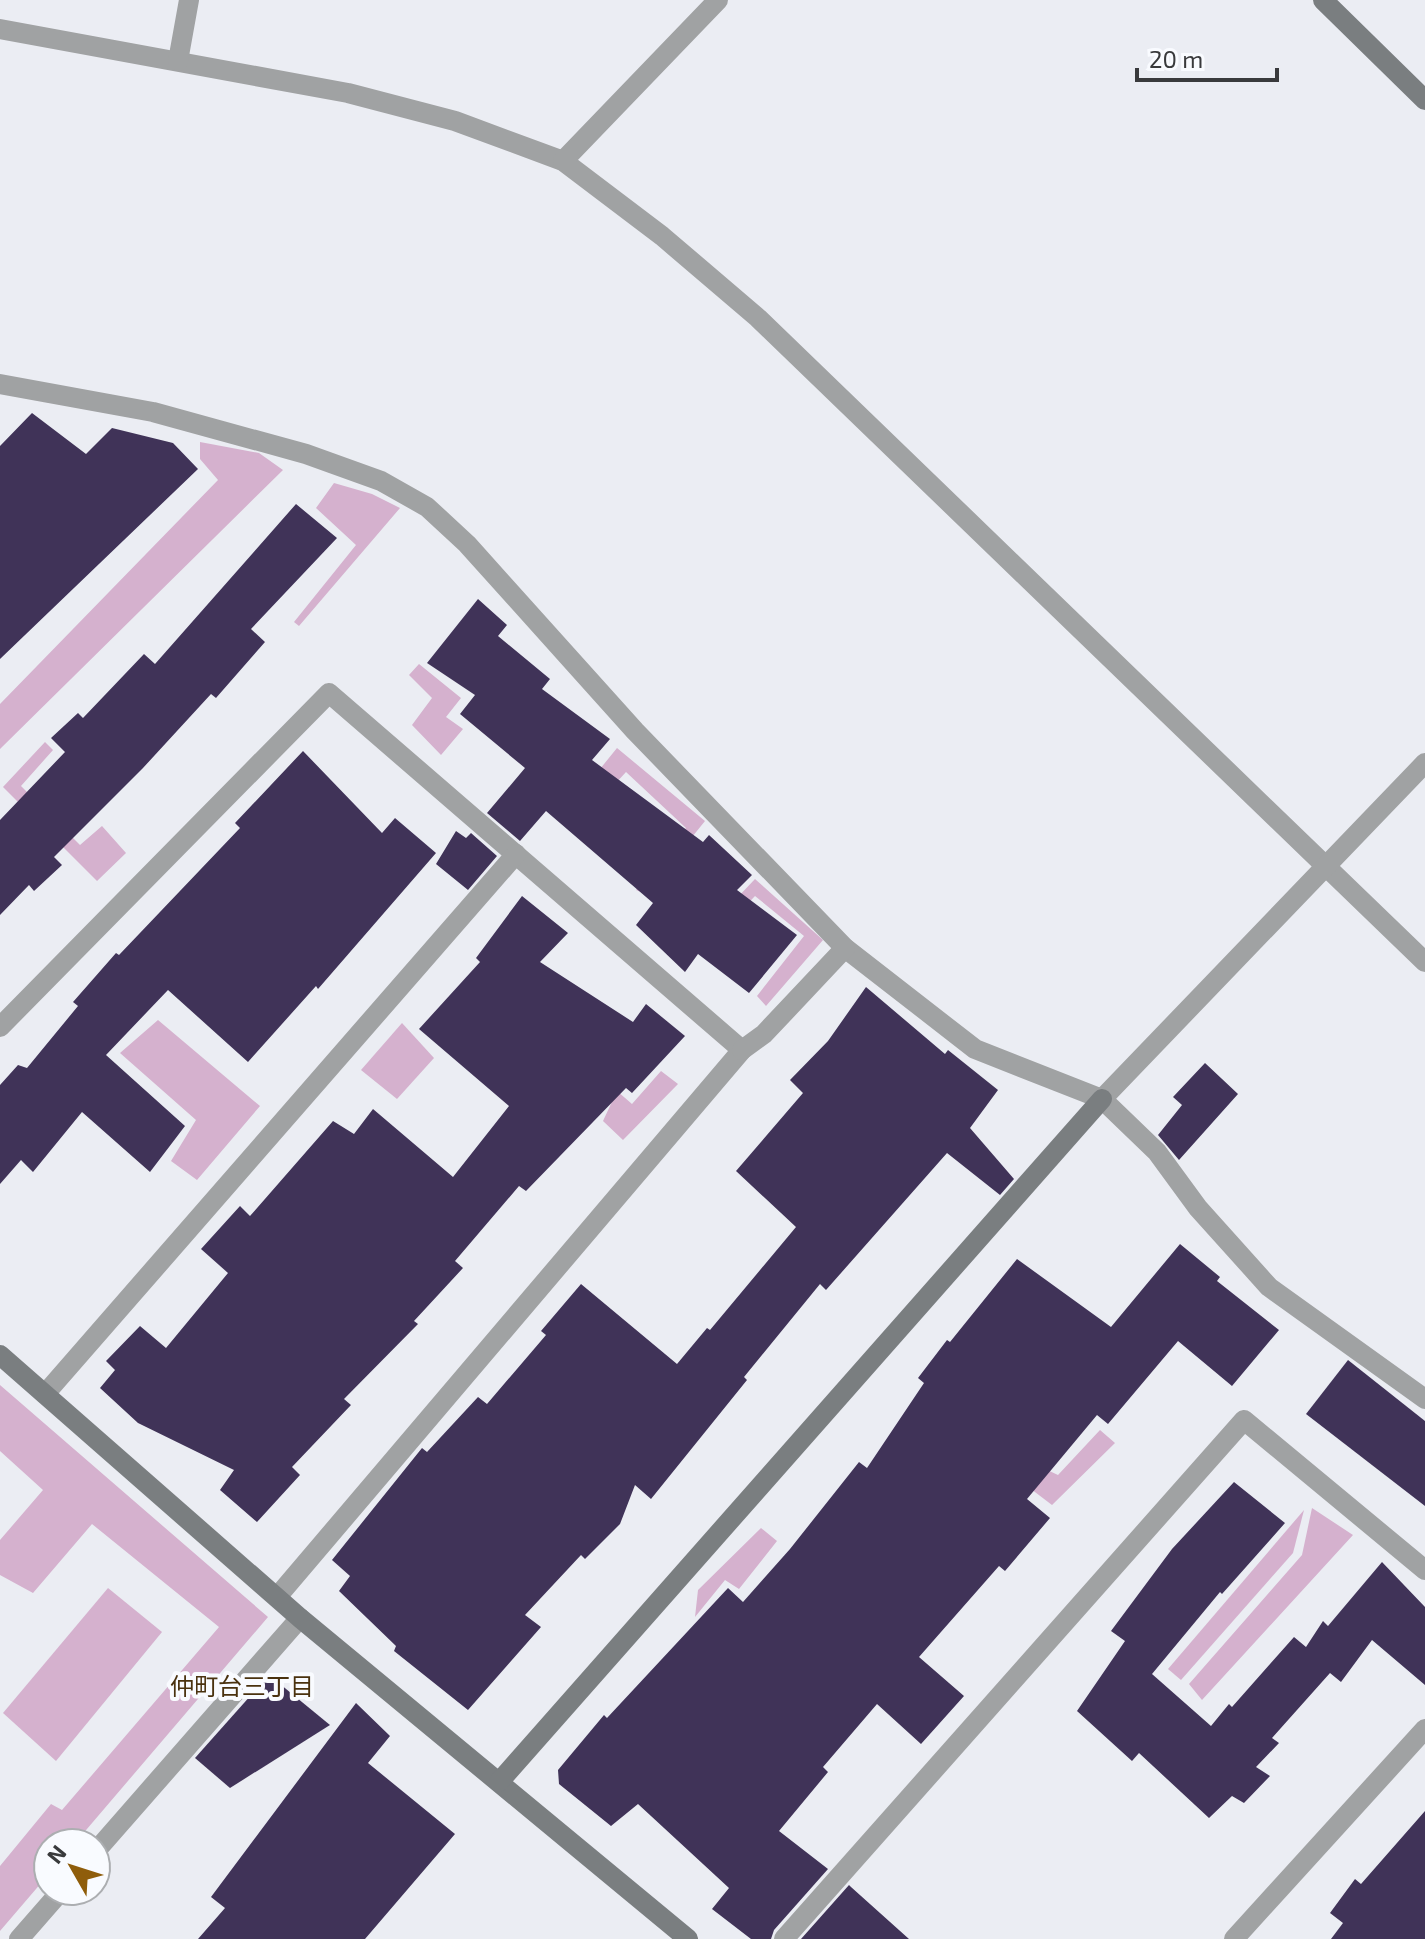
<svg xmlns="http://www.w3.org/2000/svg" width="1425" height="1939" font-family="'Exo 2','Noto Sans JP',sans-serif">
<rect width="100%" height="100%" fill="#ebedf3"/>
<g fill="#d5b1ce">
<path d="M 200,442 L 259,453 L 283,470 L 0,749 L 0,704 L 218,480 L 200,459 Z"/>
<path d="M 334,483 L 372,494 L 400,508 L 299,626 L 294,622 L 356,545 L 316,508 Z"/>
<path d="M 419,664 L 461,698 L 446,717 L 463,729 L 441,755 L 412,725 L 432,698 L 409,675 Z"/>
<path d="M 45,742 L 53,750 L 21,786 L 80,845 L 102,826 L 126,853 L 97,881 L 3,787 Z"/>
<path d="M 617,748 L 705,821 L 646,894 L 636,890 L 686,828 L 626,772 L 581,821 L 566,811 Z"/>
<path d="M 755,879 L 823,940 L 766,1006 L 757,996 L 804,936 L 755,896 L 710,943 L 700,937 Z"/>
<path d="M 158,1020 L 260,1106 L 197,1180 L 171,1161 L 196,1120 L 120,1053 Z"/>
<path d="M 402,1023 L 434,1058 L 397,1099 L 361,1070 Z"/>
<path d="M 661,1071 L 678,1084 L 623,1140 L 603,1121 L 617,1091 L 632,1104 Z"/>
<path d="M 0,1385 L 268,1617 L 75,1843 L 48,1843 L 48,1875 L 0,1931 L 0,1866 L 51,1804 L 62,1810 L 219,1627 L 92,1524 L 33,1593 L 0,1575 L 0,1540 L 43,1490 L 0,1451 Z"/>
<path d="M 1100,1430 L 1115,1443 L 1052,1505 L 1031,1489 L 1043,1468 L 1058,1475 Z"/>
<path d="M 1312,1508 L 1353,1535 L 1202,1700 L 1189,1684 L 1302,1555 Z"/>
<path d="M 1304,1510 L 1293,1553 L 1181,1680 L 1168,1669 Z"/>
<path d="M 761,1528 L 777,1541 L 739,1589 L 725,1580 L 695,1617 L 698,1590 Z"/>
<path d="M 108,1588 L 162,1632 L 56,1761 L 3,1713 Z"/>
</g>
<g fill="#403358">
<path d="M 32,413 L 86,454 L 112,428 L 173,443 L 198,469 L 0,659 L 0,446 Z"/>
<path d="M 296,504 L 337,538 L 251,629 L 265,642 L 216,698 L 211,694 L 143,768 L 54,857 L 62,865 L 34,891 L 29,885 L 0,915 L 0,820 L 65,752 L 51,738 L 78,713 L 83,718 L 144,654 L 155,664 Z"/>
<path d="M 478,599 L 507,625 L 498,636 L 550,679 L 542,689 L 610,739 L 592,760 L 703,842 L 709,835 L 752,875 L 737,890 L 797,935 L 749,993 L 698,954 L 685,972 L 636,925 L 653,903 L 546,811 L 520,841 L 487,813 L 525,768 L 460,714 L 475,695 L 427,663 Z"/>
<path d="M 303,751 L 382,833 L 395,818 L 436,853 L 318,989 L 316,986 L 248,1062 L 168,990 L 106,1055 L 185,1126 L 150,1172 L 82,1112 L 33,1172 L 21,1160 L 0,1184 L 0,1085 L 18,1065 L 27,1068 L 78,1006 L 73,1002 L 116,953 L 119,955 L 240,828 L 235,823 Z"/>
<path d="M 456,831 L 466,838 L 471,833 L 497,856 L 468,890 L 436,864 Z"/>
<path d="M 522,896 L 568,933 L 540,962 L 633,1022 L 646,1004 L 685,1036 L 632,1093 L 626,1088 L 526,1191 L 519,1186 L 455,1261 L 463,1268 L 414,1321 L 418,1324 L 344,1399 L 351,1405 L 292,1467 L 300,1475 L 257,1522 L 220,1490 L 234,1470 L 138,1423 L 100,1388 L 115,1370 L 106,1361 L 140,1326 L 166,1348 L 228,1273 L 201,1249 L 240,1206 L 250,1216 L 333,1121 L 354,1134 L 373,1109 L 453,1177 L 509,1106 L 419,1029 L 480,962 L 476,958 Z"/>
<path d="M 866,987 L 945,1054 L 948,1050 L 998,1090 L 970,1128 L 1014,1179 L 1000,1195 L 947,1153 L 826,1290 L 820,1284 L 744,1377 L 747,1380 L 651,1499 L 635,1485 L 620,1524 L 585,1559 L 581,1555 L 525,1615 L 541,1627 L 468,1710 L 394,1651 L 396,1646 L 339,1591 L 350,1576 L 332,1560 L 422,1448 L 427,1452 L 478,1397 L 487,1404 L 546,1335 L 541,1331 L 581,1284 L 677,1364 L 707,1328 L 710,1330 L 796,1227 L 736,1171 L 803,1093 L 790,1080 L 828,1041 Z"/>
<path d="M 1205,1063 L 1238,1094 L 1179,1160 L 1158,1135 L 1182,1105 L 1173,1097 Z"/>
<path d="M 1180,1244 L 1220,1277 L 1217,1281 L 1279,1330 L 1232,1386 L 1178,1341 L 1108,1424 L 1097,1415 L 1027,1499 L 1050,1518 L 1005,1571 L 999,1566 L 919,1657 L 964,1696 L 921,1744 L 877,1704 L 823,1767 L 828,1772 L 779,1831 L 828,1869 L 774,1930 L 771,1939 L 751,1939 L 712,1909 L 729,1888 L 638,1804 L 611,1826 L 559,1784 L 558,1770 L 604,1715 L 607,1718 L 728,1588 L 743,1602 L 790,1549 L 859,1462 L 867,1468 L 924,1383 L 918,1378 L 947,1340 L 950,1342 L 1017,1259 L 1111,1327 Z"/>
<path d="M 1348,1360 L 1425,1421 L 1425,1506 L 1306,1414 Z"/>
<path d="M 1234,1482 L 1285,1523 L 1222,1594 L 1220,1592 L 1152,1674 L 1211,1726 L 1229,1704 L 1232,1707 L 1294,1637 L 1306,1647 L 1323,1621 L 1328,1626 L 1382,1562 L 1425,1607 L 1425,1685 L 1372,1640 L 1341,1682 L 1330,1673 L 1272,1738 L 1279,1743 L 1256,1767 L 1270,1776 L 1244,1803 L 1232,1796 L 1209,1818 L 1139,1753 L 1132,1761 L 1077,1711 L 1125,1641 L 1111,1631 L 1172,1549 Z"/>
<path d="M 269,1675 L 330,1725 L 230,1788 L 195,1758 Z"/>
<path d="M 356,1703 L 390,1736 L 368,1763 L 455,1834 L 365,1939 L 198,1939 L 225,1908 L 211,1897 Z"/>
<path d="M 1425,1811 L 1425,1939 L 1331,1939 L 1343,1923 L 1330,1913 L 1355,1879 L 1361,1884 Z"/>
<path d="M 849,1885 L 851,1887 L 909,1939 L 801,1939 Z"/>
</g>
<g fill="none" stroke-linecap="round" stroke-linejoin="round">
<g stroke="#a0a2a3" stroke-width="20">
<path d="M 96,1851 L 300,1618"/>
<path d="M 19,1939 L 61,1891"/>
</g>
<g stroke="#a0a2a3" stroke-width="20">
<path d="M 0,29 L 348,93 L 455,121 L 563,161 L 662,236 L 758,318 L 1425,962"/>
<path d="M 178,61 L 189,0"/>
<path d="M 563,161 L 718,0"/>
<path d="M 0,384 L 153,412 L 306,454 L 381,481 L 427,507 L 467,544 L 635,731 L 845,948 L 975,1049 L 1102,1099 L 1157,1152 L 1198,1208 L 1269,1287 L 1425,1399"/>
<path d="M 0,1027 L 329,693 L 742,1050 L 277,1597"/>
<path d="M 742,1050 L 764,1034 L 845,948"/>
<path d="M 1102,1099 L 1425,763"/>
<path d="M 45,1394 L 516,854"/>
<path d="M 784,1939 L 1244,1420 L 1425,1570"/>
<path d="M 1234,1939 L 1425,1729"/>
</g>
<g stroke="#7a7e80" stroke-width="20">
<path d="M 1323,0 L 1425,100"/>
<path d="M 0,1355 L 300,1618 L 688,1939"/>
<path d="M 499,1782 L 1102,1099"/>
</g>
</g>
<g text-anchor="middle" stroke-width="8" stroke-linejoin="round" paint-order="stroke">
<g font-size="24" fill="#4a320f" stroke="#f9fbff">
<text x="242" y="1695">仲町台三丁目</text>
</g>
</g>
<g transform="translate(72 1867) rotate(309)"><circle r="38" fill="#f9fbff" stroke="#acaeb1" stroke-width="2"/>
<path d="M0-6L14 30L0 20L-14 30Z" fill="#8f5d0b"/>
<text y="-12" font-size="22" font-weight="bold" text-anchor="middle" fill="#393a3c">N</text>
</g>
<path d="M1137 68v12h140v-12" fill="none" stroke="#393a3c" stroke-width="4"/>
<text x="1149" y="68" font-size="24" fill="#393a3c" stroke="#f9fbff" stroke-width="6" paint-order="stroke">20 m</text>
</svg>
